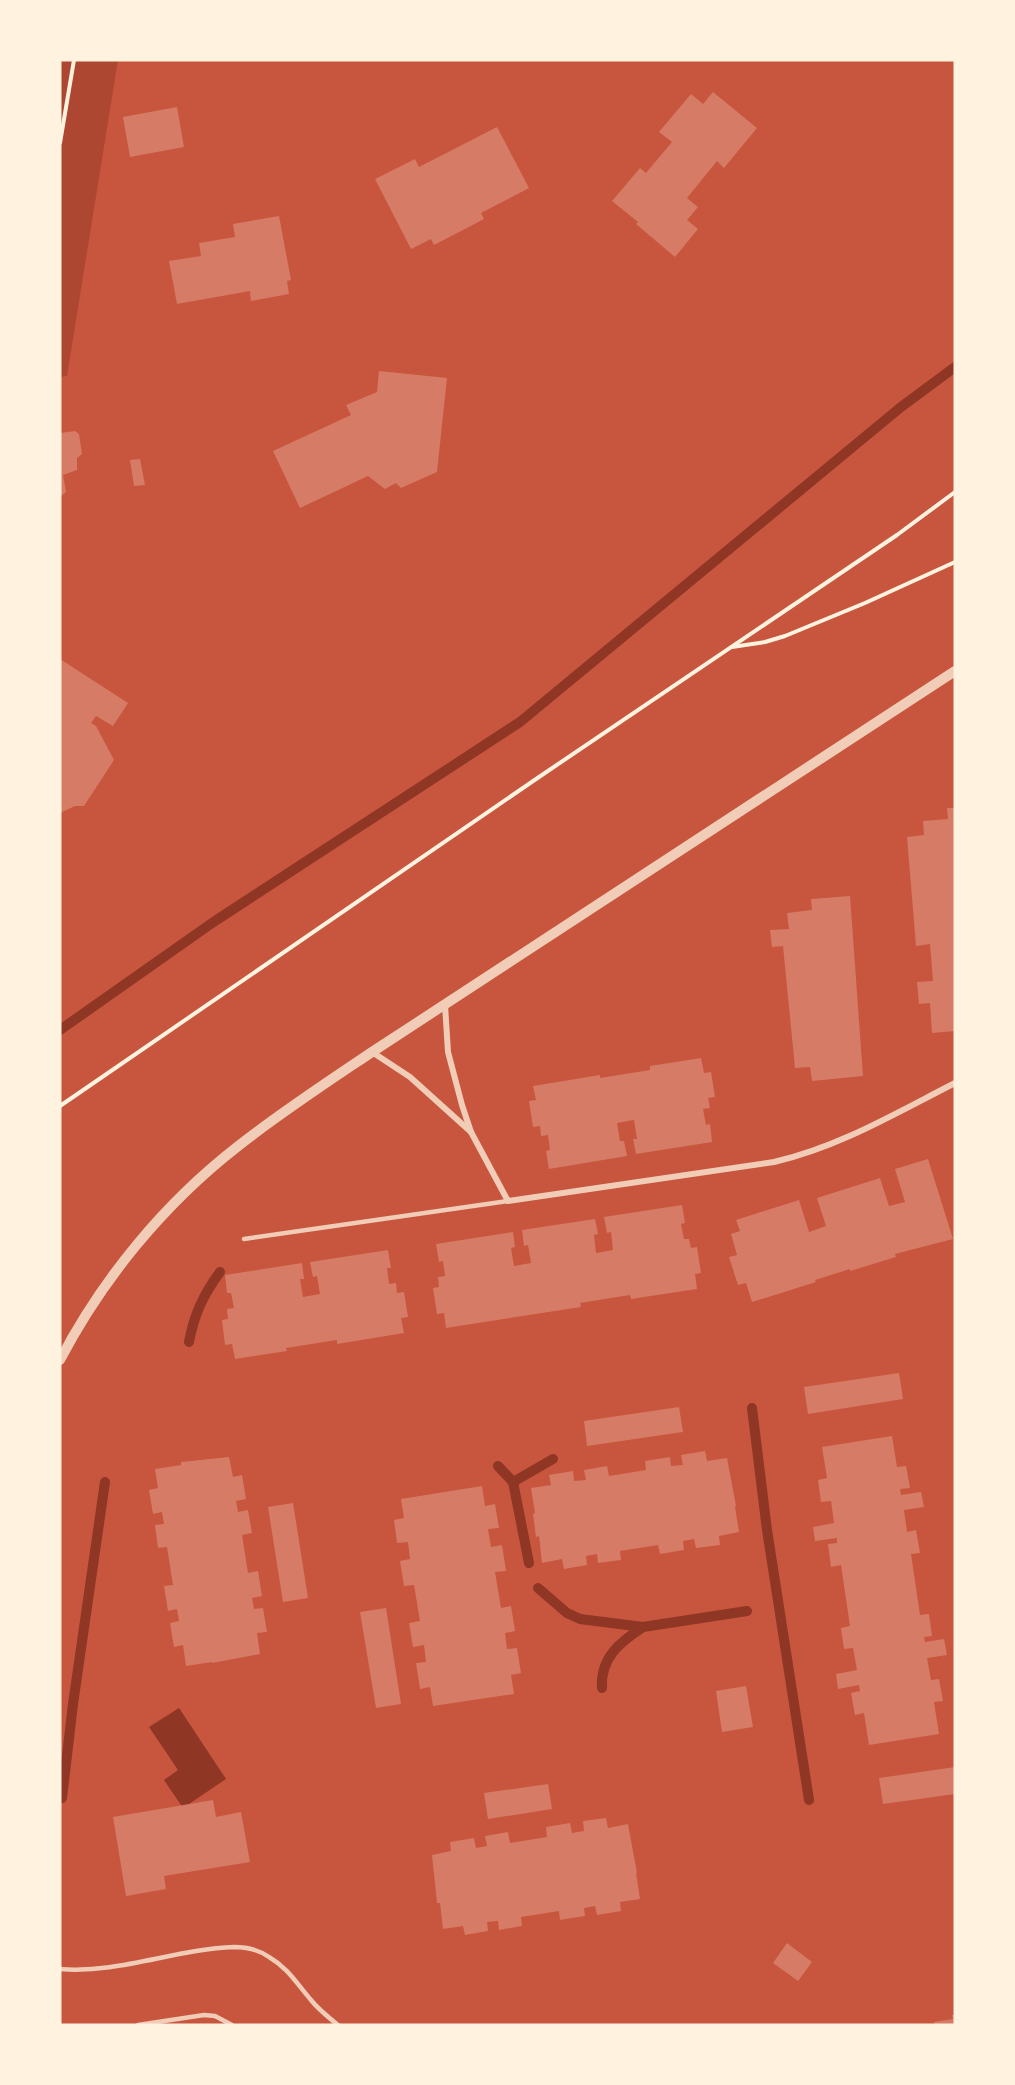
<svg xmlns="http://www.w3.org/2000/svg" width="1015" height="2085" font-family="'Titillium Web',sans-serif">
<rect width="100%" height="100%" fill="#c8553d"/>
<path fill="#ae4732" d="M 60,60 L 118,60 L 67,376 L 60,377 Z"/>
<path fill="#8f3625" d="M 179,1708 L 226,1779 L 183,1808 L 164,1780 L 178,1770 L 149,1727 Z"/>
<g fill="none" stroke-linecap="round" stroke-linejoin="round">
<g stroke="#8f3625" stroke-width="10">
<path d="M 60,1030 L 212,923 L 520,722 L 901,407 L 955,367"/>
<path d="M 189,1342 C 194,1315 203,1295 220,1272"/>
<path d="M 752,1408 L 767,1530 L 809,1800"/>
<path d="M 498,1466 L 513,1482 L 529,1563"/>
<path d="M 513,1482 L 553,1459"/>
<path d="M 538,1588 L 567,1613 L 580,1619 L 643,1627 L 747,1611"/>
<path d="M 602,1688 C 600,1658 620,1642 643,1627"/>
<path d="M 62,1798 L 73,1704 L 105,1482"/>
</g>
</g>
<g fill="#d67c66">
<path d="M 713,92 L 757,128 L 724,168 L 717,161 L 687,198 L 698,207 L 687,220 L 698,229 L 675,257 L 636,224 L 638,222 L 612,201 L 640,168 L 646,173 L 672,142 L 659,132 L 691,94 L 703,104 Z"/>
<path d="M 177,107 L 184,147 L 130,157 L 123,117 Z"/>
<path d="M 497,127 L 529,188 L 481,213 L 484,219 L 434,245 L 431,239 L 411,249 L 375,179 L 415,159 L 419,167 Z"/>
<path d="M 279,216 L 291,280 L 287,281 L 289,294 L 251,301 L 250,291 L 177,304 L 169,261 L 201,256 L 199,243 L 235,237 L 233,224 Z"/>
<path d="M 379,371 L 447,378 L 437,472 L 401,488 L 396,483 L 385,489 L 368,476 L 300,508 L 273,451 L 351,415 L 346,405 L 377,392 Z"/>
<path d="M 75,431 L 79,434 L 82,454 L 77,458 L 77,470 L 63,475 L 66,492 L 60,497 L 60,433 Z"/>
<path d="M 140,459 L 145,485 L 134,486 L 130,460 Z"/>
<path d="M 60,659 L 128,703 L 113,726 L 96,716 L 91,723 L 96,726 L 114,760 L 84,806 L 75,806 L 60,813 Z"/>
<path d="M 947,808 L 955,808 L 955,1031 L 932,1033 L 930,1003 L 919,1004 L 917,982 L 933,981 L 930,944 L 916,946 L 907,837 L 924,835 L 923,821 L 948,819 Z"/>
<path d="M 850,896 L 863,1076 L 812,1081 L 810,1067 L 795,1068 L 783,946 L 772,947 L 770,930 L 789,929 L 787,913 L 812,910 L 811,899 Z"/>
<path d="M 701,1058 L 704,1073 L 711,1072 L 715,1097 L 708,1098 L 710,1108 L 703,1109 L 706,1125 L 710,1124 L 712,1142 L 636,1154 L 633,1139 L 637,1139 L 634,1120 L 617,1123 L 620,1141 L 624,1141 L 627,1156 L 549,1169 L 546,1151 L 550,1150 L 548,1135 L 541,1136 L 540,1126 L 533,1127 L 529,1101 L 536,1100 L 533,1086 L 600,1075 L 600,1078 L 650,1070 L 650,1066 Z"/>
<path d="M 928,1159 L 953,1239 L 895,1254 L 896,1257 L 850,1271 L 850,1269 L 815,1280 L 816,1282 L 752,1302 L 746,1283 L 738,1285 L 729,1257 L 737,1255 L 731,1234 L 740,1231 L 736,1220 L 799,1200 L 809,1232 L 826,1226 L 817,1198 L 880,1178 L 889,1206 L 905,1202 L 895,1169 Z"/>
<path d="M 682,1205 L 685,1223 L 681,1224 L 684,1239 L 689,1239 L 691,1248 L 697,1247 L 701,1273 L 695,1274 L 697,1289 L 631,1299 L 630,1295 L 580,1303 L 581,1307 L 446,1328 L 444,1313 L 437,1314 L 433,1288 L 439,1287 L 438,1277 L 445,1276 L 443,1261 L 439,1262 L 436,1244 L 513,1232 L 515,1247 L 511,1248 L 514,1266 L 531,1263 L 528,1245 L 524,1246 L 522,1230 L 595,1219 L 598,1234 L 594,1235 L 596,1253 L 613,1250 L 611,1232 L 607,1233 L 604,1217 Z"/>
<path d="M 388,1250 L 391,1268 L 387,1268 L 389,1284 L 396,1283 L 397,1293 L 404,1292 L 408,1317 L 401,1318 L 404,1333 L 337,1344 L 337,1340 L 286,1348 L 287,1351 L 235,1359 L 232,1344 L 225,1345 L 222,1320 L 228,1319 L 227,1309 L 234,1308 L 231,1293 L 227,1293 L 225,1275 L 302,1263 L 304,1279 L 300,1279 L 303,1297 L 320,1294 L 317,1276 L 313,1277 L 310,1262 Z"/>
<path d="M 899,1373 L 903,1399 L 808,1414 L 804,1387 Z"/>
<path d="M 679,1407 L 683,1432 L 587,1446 L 584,1421 Z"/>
<path d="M 892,1436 L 897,1467 L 906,1466 L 910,1488 L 900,1489 L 901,1495 L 921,1492 L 924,1507 L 904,1510 L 907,1532 L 916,1530 L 920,1553 L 911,1554 L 920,1615 L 929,1614 L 932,1636 L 924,1637 L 925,1642 L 944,1639 L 947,1655 L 927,1658 L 931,1680 L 939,1679 L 943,1701 L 934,1702 L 939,1734 L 869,1745 L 864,1713 L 855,1715 L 851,1693 L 860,1691 L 859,1685 L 838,1689 L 836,1674 L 857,1670 L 853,1648 L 844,1649 L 841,1628 L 850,1626 L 841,1565 L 831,1567 L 828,1544 L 837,1543 L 837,1538 L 815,1541 L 813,1527 L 834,1523 L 831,1501 L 821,1502 L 818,1480 L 827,1478 L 822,1447 Z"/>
<path d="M 705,1451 L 707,1461 L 727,1458 L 736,1506 L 735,1507 L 739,1532 L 719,1536 L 720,1545 L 696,1548 L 694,1539 L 683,1541 L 684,1550 L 660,1554 L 658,1545 L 620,1551 L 621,1560 L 598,1563 L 597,1554 L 586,1556 L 587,1565 L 564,1569 L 562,1559 L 542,1563 L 539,1536 L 536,1537 L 533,1514 L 535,1513 L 531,1488 L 551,1485 L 549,1475 L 573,1471 L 574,1481 L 586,1480 L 584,1470 L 607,1466 L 609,1476 L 646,1470 L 645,1461 L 670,1457 L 671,1466 L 683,1465 L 681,1455 Z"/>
<path d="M 229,1457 L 233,1477 L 242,1475 L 246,1499 L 236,1501 L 238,1512 L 248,1510 L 252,1533 L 242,1535 L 248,1573 L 258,1571 L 262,1596 L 252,1598 L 254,1609 L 263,1608 L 267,1632 L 257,1633 L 260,1654 L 212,1663 L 212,1662 L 186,1666 L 183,1645 L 174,1647 L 170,1623 L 179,1621 L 177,1609 L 168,1611 L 164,1586 L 173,1585 L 167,1547 L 158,1548 L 155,1525 L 164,1524 L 162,1512 L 153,1514 L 149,1490 L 158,1488 L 155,1469 L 181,1465 L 181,1462 Z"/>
<path d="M 482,1486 L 485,1506 L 495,1504 L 499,1528 L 488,1529 L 491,1547 L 502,1545 L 506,1571 L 495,1572 L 501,1608 L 511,1606 L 515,1631 L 505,1633 L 507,1649 L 517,1648 L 521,1673 L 511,1675 L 514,1694 L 433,1706 L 430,1687 L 420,1689 L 416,1663 L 426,1662 L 424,1645 L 413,1647 L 409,1623 L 420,1621 L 414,1585 L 404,1586 L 400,1561 L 410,1559 L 408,1542 L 397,1543 L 394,1520 L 404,1518 L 401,1499 Z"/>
<path d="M 293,1503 L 308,1598 L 283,1602 L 268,1507 Z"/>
<path d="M 386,1608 L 401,1704 L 376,1708 L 360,1612 Z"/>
<path d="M 746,1686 L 753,1727 L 722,1732 L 716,1691 Z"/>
<path d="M 955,1767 L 955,1794 L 883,1804 L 879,1778 Z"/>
<path d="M 548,1784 L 552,1809 L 488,1819 L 484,1793 Z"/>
<path d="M 213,1800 L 216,1817 L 241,1812 L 250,1862 L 164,1876 L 166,1889 L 126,1896 L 113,1817 Z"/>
<path d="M 606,1818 L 608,1828 L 628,1824 L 637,1873 L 636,1873 L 640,1899 L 620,1902 L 621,1911 L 597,1915 L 595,1906 L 584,1908 L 585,1916 L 560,1920 L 559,1911 L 521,1917 L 522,1926 L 499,1930 L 498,1921 L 487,1922 L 488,1931 L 465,1935 L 463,1926 L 443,1929 L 440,1903 L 437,1903 L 432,1855 L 451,1851 L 450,1842 L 474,1838 L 476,1848 L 487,1846 L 485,1836 L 508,1832 L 510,1843 L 547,1837 L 546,1827 L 570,1823 L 572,1833 L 584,1831 L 583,1821 Z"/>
<path d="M 787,1943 L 812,1962 L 798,1981 L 773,1963 Z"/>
<path d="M 952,2015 L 955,2015 L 955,2025 L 934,2025 L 934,2022 L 953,2019 Z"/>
</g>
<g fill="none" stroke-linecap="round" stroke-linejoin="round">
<g stroke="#fff3e0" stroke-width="4">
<path d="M 60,143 L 74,60"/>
<path d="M 732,647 L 765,642 L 785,636 L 865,603 L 955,562"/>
<path d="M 60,1106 L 539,777 L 897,535 L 955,492"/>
</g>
<g stroke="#f1ccb7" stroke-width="4.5">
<path d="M 244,1239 L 508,1201"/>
<path d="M 60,1969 C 118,1974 176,1949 234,1947 C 246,1947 259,1950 269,1957 C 288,1968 297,1984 311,2000 C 318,2009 328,2017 338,2025"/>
<path d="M 138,2025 L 204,2015 L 215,2016 L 232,2025"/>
</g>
<g stroke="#f1ccb7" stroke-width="6">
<path d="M 445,1005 L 448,1052 L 462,1105 L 471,1132 L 508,1201 L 774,1162 C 839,1147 896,1113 955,1083"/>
<path d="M 372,1052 L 410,1077 L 471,1132"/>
</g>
<path stroke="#f1ccb7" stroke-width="10" d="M 60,1360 C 103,1278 164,1204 237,1147 C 280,1113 326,1083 372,1052 L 955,671"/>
</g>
<rect width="1015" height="2085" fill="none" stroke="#fff3e0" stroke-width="123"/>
</svg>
